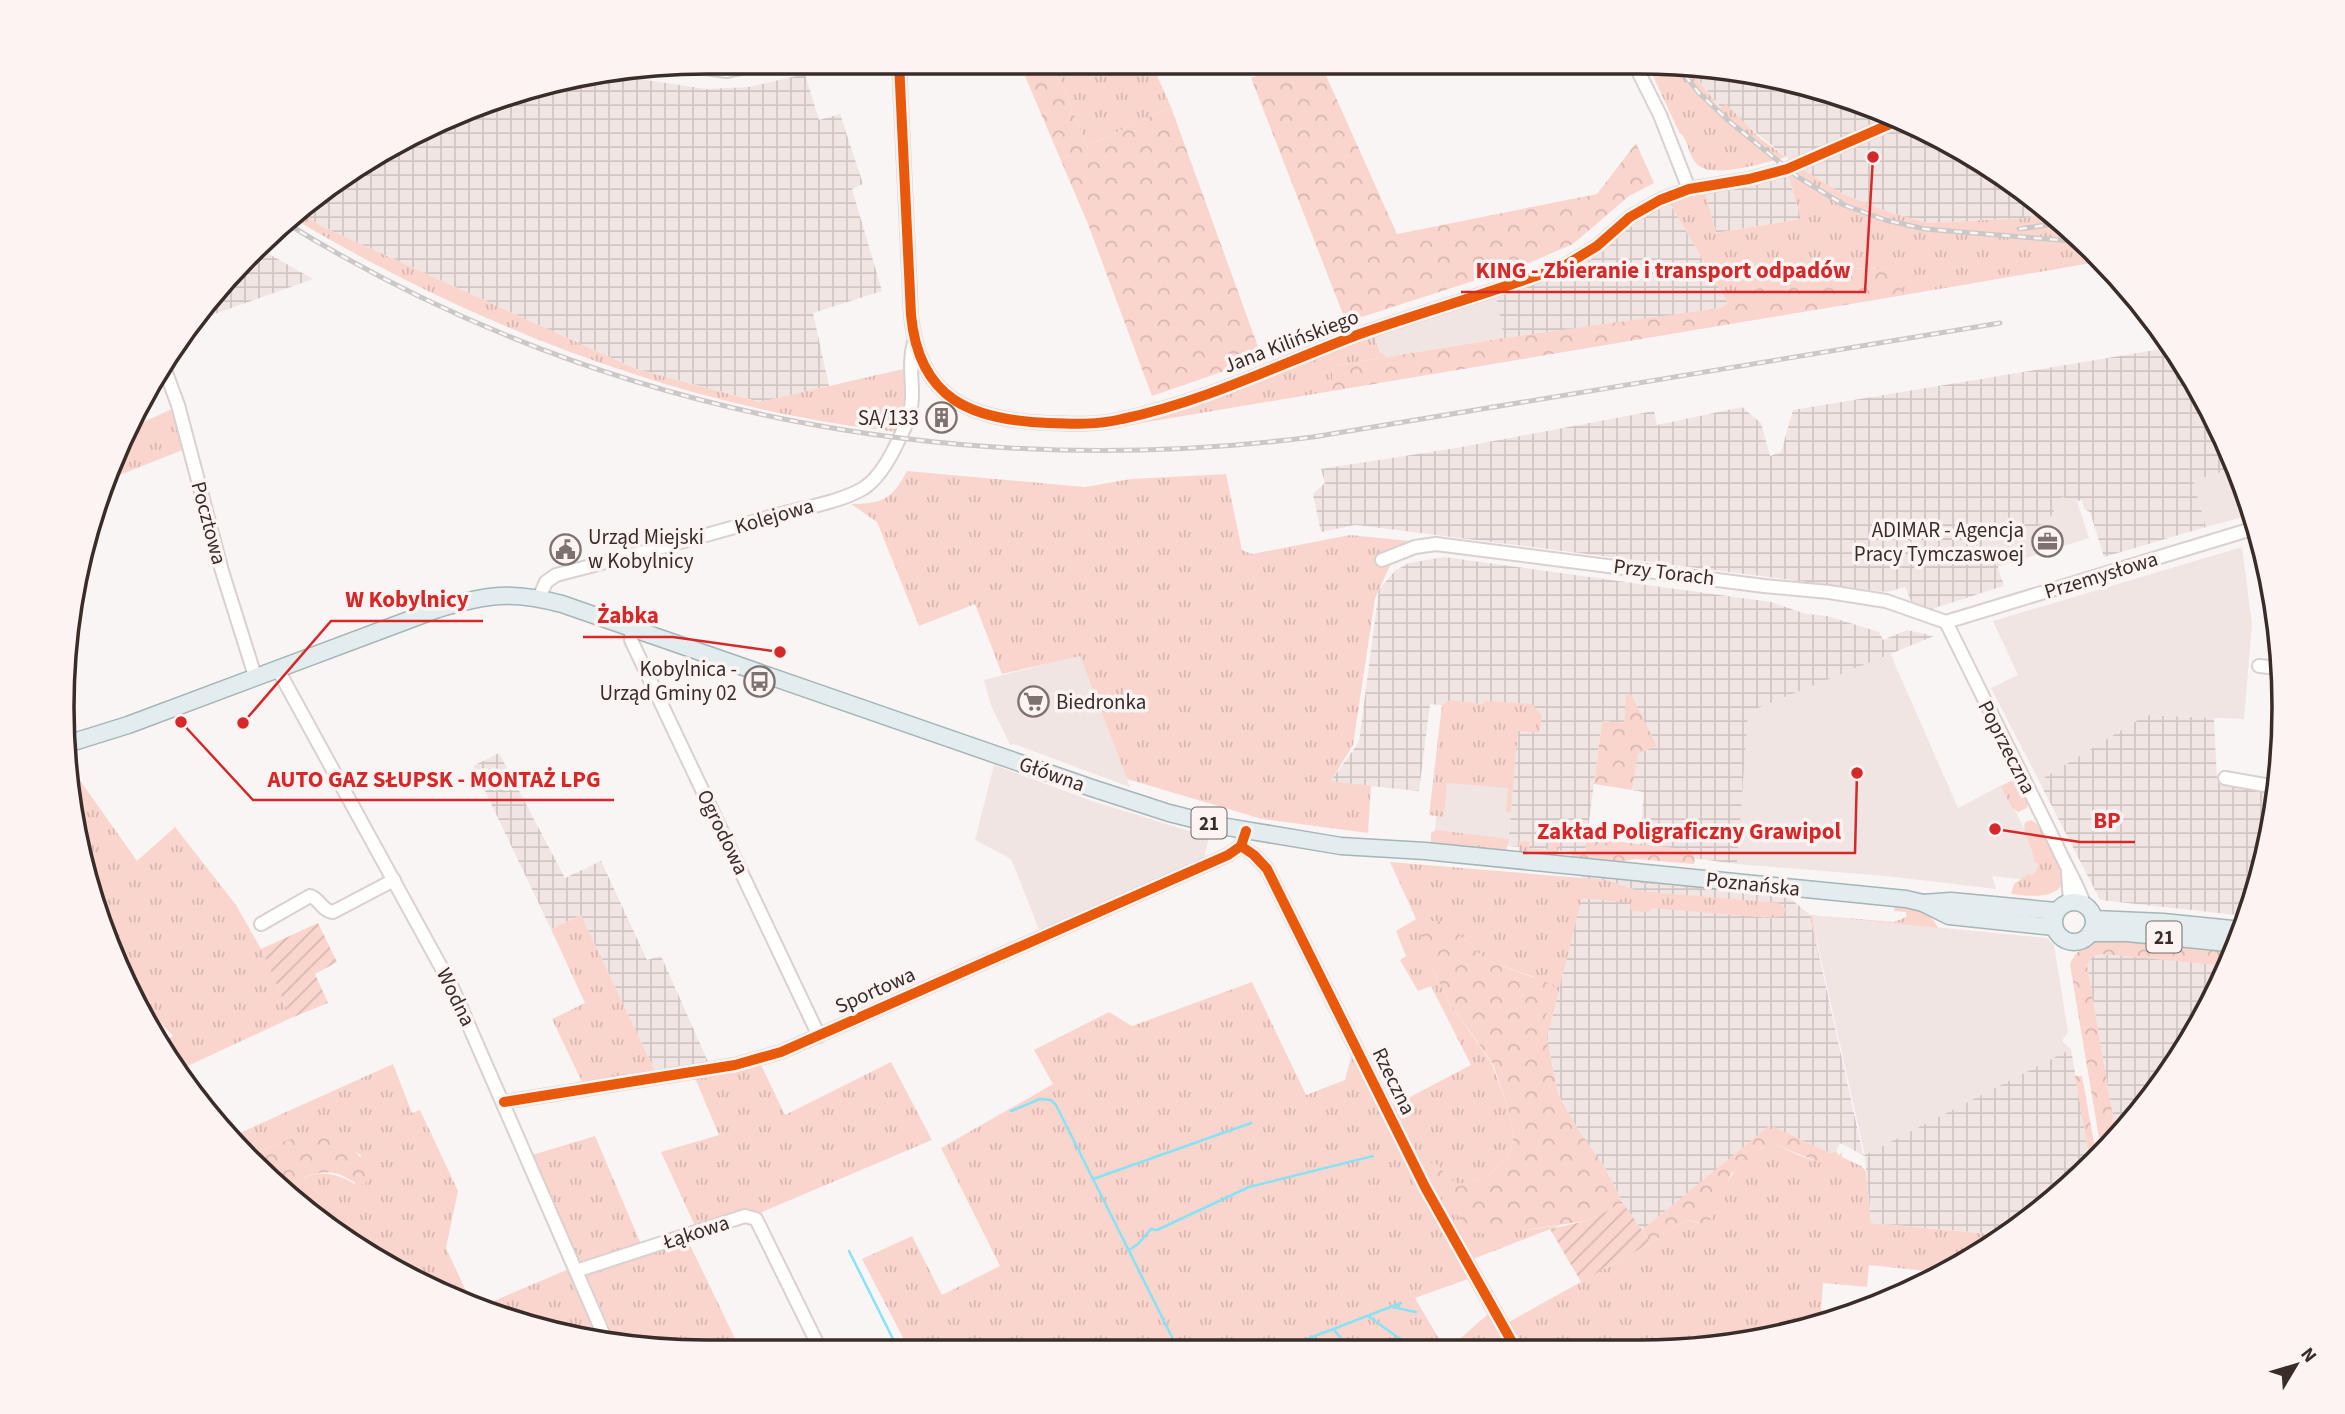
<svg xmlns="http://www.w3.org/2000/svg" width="2345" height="1414" font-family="'Source Sans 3',sans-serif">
<defs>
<pattern id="industrial-grid" width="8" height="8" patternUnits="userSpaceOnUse" patternTransform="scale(1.75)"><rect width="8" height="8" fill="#f1e5e3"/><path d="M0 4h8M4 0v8" fill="none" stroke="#cfc5c3"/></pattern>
<pattern id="grass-tufts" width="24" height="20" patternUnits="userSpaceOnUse" patternTransform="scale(1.75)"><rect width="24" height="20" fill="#fad5ce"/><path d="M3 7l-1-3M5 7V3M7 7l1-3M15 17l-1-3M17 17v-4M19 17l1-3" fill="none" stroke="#d7b7b1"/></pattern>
<pattern id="forest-crowns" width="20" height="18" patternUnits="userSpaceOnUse" patternTransform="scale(1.75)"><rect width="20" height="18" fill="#fad5ce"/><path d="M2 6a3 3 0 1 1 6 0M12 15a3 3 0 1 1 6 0" fill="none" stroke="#d7b7b1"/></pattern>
<pattern id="garden-furrows" width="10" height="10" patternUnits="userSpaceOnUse" patternTransform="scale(1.75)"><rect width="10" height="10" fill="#fad5ce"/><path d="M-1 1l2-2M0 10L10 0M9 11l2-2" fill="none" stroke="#d7b7b1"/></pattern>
</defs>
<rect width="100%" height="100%" fill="#f9f5f4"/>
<g fill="#f1e5e3">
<path d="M 1500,294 L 1496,297 L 1504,338 L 1387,357 L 1380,352 L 1375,338 L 1381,333 Z"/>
<path d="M 2231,469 L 2247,516 L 2206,527 L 2193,481 Z"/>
<path d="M 2062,497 L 2077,501 L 2089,538 L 1997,567 L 1989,541 L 2047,523 Z"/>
<path d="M 2242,547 L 2252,624 L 2244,719 L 2146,715 L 2039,781 L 1991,688 L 2018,675 L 1993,621 Z"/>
<path d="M 1890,653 L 1958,808 L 2002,785 L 2044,868 L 2036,881 L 1992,876 L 1996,889 L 1886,876 L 1737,864 L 1747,712 Z"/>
<path d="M 1080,655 L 1130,787 L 1014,744 L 1010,745 L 991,705 L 984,680 Z"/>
<path d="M 1518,730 L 1508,846 L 1434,839 L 1444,736 Z"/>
<path d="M 994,765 L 1092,801 L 1209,837 L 1204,858 L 1040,932 L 1011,859 L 975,840 Z"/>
<path d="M 1811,915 L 2047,938 L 2054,945 L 2068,1032 L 2062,1041 L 2071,1049 L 1865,1156 Z"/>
</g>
<g fill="url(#industrial-grid)">
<path d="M 1686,64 L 1846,96 L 1997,170 L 2047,212 L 2026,218 L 1928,223 L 1892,213 L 1843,194 L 1806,173 L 1743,122 L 1721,108 Z"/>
<path d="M 805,74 L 819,120 L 840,114 L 863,184 L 852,189 L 882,291 L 813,313 L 829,386 L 761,402 L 636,369 L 321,226 L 298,210 L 314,194 L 500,95 L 620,76 L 706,89 L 749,87 Z"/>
<path d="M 1788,175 L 1801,219 L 1716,233 L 1705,191 Z"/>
<path d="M 1669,202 L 1729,305 L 1720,308 L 1655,318 L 1504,338 L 1496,297 L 1500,294 L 1565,273 L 1590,260 L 1641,217 Z"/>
<path d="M 260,249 L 313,279 L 189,323 L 194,314 Z"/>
<path d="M 2174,347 L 2235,460 L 2251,515 L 2247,516 L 2231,469 L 2193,481 L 2206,527 L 2104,557 L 2090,512 L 2084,509 L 2082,500 L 2077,501 L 2062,497 L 2047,523 L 1989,541 L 2004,586 L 1928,610 L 1912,603 L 1905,587 L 1887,592 L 1365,526 L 1355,525 L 1321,532 L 1313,494 L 1325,483 L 1321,469 L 1456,448 L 1654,411 L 1657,425 L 1742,407 L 1761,423 L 1770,456 L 1781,452 L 1793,410 Z"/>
<path d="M 1444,557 L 1771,602 L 1806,614 L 1827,616 L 1879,632 L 1883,640 L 1907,630 L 1934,636 L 1748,712 L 1737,864 L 1639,851 L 1644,792 L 1632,790 L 1641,725 L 1602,721 L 1585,853 L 1508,846 L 1518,730 L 1539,733 L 1503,711 L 1430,704 L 1419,791 L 1330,782 L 1359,742 L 1379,589 L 1396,570 L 1409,563 Z"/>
<path d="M 2146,715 L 2214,718 L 2217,781 L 2274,794 L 2271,833 L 2246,916 L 2100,900 L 2039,781 Z"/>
<path d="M 499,753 L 565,878 L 601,861 L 647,960 L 661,956 L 710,1066 L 656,1073 L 581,915 L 551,929 L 473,766 Z"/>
<path d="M 1582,875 L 1701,884 L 1786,895 L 1810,915 L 1863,1154 L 1865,1155 L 2071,1049 L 2090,1163 L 2064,1192 L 2004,1235 L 1871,1223 L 1865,1156 L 1840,1143 L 1836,1151 L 1830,1153 L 1770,1126 L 1642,1230 L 1623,1203 L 1603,1164 L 1579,1131 L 1558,1094 L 1544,1023 Z"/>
<path d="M 2101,954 L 2229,965 L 2175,1066 L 2116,1134 L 2087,965 L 2092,957 Z"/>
</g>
<g fill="url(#grass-tufts)">
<path d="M 1053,62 L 1151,62 L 1171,107 L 1087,146 Z"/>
<path d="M 1647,63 L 1686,64 L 1720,108 L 1726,104 L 1761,139 L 1786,157 C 1767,162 1713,179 1698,165 C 1688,157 1689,139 1679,132 Z"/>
<path d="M 1800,168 L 1843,194 L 1892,213 L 1928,223 L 2026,218 L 2047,212 L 2095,251 L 2103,261 L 1904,295 L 1897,269 L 1798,268 L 1729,305 L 1669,202 L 1705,191 L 1716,233 L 1801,219 L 1788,175 Z"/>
<path d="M 298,210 L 321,226 L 636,369 L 760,402 L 903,369 L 906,402 L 898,432 C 686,409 473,326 291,217 Z"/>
<path d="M 1381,333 L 1375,339 L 1380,352 L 1387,357 L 1332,366 L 1332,391 L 1124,426 L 1239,388 Z"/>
<path d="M 174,408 L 185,449 L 105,481 L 135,426 Z"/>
<path d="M 907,471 L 1085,487 L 1131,479 L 1226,474 L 1242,550 L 1252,554 L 1350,535 L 1410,541 L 1391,563 L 1375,599 L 1353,745 L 1331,781 L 1371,786 L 1368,833 L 1262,819 L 1127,779 L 1080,656 L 1002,674 L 975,604 L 919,626 L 877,522 L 851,504 C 883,504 892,499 907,471 Z"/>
<path d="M 1450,700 L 1482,704 L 1486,701 L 1532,704 L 1542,716 L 1539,733 L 1518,731 L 1511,812 L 1506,812 L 1508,788 L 1447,783 L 1444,817 L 1429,815 L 1442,705 Z"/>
<path d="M 2017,778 L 2028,803 L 2027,808 L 2018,812 L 2012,808 L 2001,786 Z"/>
<path d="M 79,779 L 137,861 L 175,827 L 236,905 L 261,949 L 291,1018 L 179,1070 L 163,1041 L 173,1036 L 143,1003 L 95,914 L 74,782 Z"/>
<path d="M 2031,820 C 2049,828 2059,864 2064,882 C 2055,900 2029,896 2011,894 L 2014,884 L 2028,874 L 2033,875 L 2039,865 L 2034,862 C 2034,848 2021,833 2025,822 Z"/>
<path d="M 1436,830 L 1509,839 L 1506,852 L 1434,845 L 1431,843 L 1431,833 Z"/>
<path d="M 1519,841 L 1530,842 L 1529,848 L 1548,850 L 1549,842 L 1560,843 L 1557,856 L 1521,853 L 1519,852 Z"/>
<path d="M 1390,862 L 1606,880 L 1639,891 L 1779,903 L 1786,909 L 1783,916 L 1769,918 L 1652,908 L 1649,912 L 1631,911 L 1630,903 L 1582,898 L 1547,1038 L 1534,977 L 1486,960 L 1464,939 L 1430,965 L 1450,1003 L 1492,1064 L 1508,1108 L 1514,1135 L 1509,1157 L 1488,1175 L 1467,1183 L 1455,1183 L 1435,1163 L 1468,1233 L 1534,1229 L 1561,1225 L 1473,1259 L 1431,1186 L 1389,1108 L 1471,1065 L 1431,986 L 1418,991 L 1400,960 L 1406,956 L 1396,931 L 1416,919 Z"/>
<path d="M 1626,879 L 1780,893 L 1780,895 L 1640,883 Z"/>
<path d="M 1895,905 C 1912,907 1931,911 1938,928 L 1812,915 L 1821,970 L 1810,915 L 1894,922 L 1906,917 L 1906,912 L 1894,911 Z"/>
<path d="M 581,915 L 656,1073 L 582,1082 L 552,1019 L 585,1003 L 551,929 Z"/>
<path d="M 1252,982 L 1306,1095 L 1345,1080 L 1352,1054 L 1422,1194 L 1468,1279 L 1415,1298 L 1446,1351 L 1488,1314 L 1498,1328 L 1651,1243 L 1686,1220 L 1698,1223 L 1711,1219 C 1717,1192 1745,1145 1776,1145 C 1797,1153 1824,1173 1842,1152 L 1842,1157 L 1861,1166 L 1866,1171 L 1871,1223 L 1990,1234 L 1989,1246 L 1965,1263 L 1949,1260 L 1949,1265 L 1959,1267 L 1946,1273 L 1869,1265 L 1867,1287 L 1823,1283 L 1820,1325 L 1806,1331 L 1681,1351 L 910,1351 L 862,1259 L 912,1236 L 942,1295 L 1000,1266 L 941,1148 L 1053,1084 L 1034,1050 L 1109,1012 L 1132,1026 Z"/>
<path d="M 891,1062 L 932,1140 L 689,1243 L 741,1351 L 664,1351 L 616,1342 L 532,1155 L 595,1136 L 641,1244 L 695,1226 L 661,1152 L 719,1135 L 695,1078 L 733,1073 L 761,1065 L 785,1115 Z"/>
<path d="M 393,1064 L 412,1113 L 420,1110 L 458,1191 L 446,1248 L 473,1306 L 348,1244 L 287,1187 C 313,1170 329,1169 355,1184 L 361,1155 L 325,1138 L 281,1142 L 253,1155 L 233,1136 Z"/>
<path d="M 569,1269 L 592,1326 L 575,1334 L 499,1318 L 477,1308 Z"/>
</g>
<g fill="url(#forest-crowns)">
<path d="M 1019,62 L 1053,62 L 1087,146 L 1171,107 L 1262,358 L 1152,396 L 1088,224 Z"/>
<path d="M 1298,62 L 1320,62 L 1397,234 L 1597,194 L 1636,143 L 1654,183 L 1629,196 L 1573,244 L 1529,263 L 1346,322 L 1251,78 Z"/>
<path d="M 1798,268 L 1898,269 L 1904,295 L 1332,391 L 1332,366 L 1504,338 L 1720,308 Z"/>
<path d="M 1631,694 L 1657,746 L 1638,754 L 1632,790 L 1594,784 L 1602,721 L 1624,723 L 1626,695 Z"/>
<path d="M 1587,838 L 1692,850 L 1695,862 L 1693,864 L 1635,859 L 1617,862 L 1572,858 L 1570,851 L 1585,852 Z"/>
<path d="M 1431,921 L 1445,921 L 1486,960 L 1554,985 L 1544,1023 L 1558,1094 L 1579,1131 L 1603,1164 L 1623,1203 L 1586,1221 L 1496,1234 L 1468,1233 L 1428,1163 L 1435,1163 L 1455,1183 L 1467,1183 L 1488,1175 L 1509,1157 L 1514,1135 L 1508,1108 L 1493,1064 L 1450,1003 L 1430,965 L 1421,931 Z"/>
<path d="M 2106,938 L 2236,949 L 2228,966 L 2101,954 L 2092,957 L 2087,965 L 2116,1134 L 2101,1150 L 2070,965 C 2075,950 2090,940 2106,938 Z"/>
<path d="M 2075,1076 L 2082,1076 L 2096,1154 L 2090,1163 Z"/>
<path d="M 1770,1125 L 1830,1153 L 1836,1151 L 1839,1156 L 1829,1162 L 1821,1163 L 1776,1145 L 1761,1148 L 1731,1174 L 1711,1219 L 1706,1224 L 1686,1220 L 1651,1243 L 1642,1230 Z"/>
<path d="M 303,1136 C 310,1137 318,1136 325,1138 C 343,1142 382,1163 364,1185 C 353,1184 348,1177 338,1174 C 320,1169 302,1177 287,1187 L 253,1155 L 281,1142 Z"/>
</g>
<g fill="url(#garden-furrows)">
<path d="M 318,923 L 337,962 L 315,974 L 328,1003 L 291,1018 L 261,949 Z"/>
<path d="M 1623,1203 L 1651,1243 L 1581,1282 L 1550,1229 L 1586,1221 Z"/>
</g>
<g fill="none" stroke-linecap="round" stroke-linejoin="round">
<g stroke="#86e3f5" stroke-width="2.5">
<path d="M 1011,1111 L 1040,1099 L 1051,1100 L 1056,1105 L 1179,1351"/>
<path d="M 1093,1179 L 1251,1123"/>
<path d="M 1129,1250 L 1138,1244 L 1151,1229 L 1157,1230 L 1249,1187 L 1373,1156"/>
<path d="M 849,1251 L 899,1351"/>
<path d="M 1392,1307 L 1416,1312"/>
<path d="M 1368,1316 L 1414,1349"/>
<path d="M 1334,1330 L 1352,1351"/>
<path d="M 1266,1351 L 1294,1344 L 1401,1303"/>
</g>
<defs>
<g id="minor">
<path d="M 899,62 L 911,315 C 919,400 972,420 1048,423 C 1073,424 1098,425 1122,419 C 1204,402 1280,364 1357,335 C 1426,311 1496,291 1564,266 L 1597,246 L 1630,217 L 1660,200 L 1689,189 L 1749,179 L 1787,169 L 1897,121"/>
<path d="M 1634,63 L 1660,115 L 1689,189"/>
<path d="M 683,65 L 727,71 L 774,61"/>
<path d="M 165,370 L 178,405 L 222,571 L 255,676"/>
<path d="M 1382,560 L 1415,547 L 1436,544 L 1764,586 L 1829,592 L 1886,601 L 1946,622"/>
<path d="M 539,598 L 546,582 L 556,575 C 630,556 704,536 777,515 C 803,508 841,502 864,488 C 882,476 894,450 903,431 C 921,396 905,376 914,342"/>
<path d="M 1946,622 L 2255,528"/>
<path d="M 1946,622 L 2056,844 C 2065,865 2077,883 2084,904"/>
<path d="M 632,629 L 631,640 L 819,1036"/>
<path d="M 2259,666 L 2280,668"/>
<path d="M 277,668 L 452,987 L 606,1340"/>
<path d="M 2225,778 L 2276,787"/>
<path d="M 1241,846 L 1254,855 L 1267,869 L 1425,1187 L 1517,1351"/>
<path d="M 2068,872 L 2070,902"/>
<path d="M 261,924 L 310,896 C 320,899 322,911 333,912 L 394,880"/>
<path d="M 504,1102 L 735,1065 L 781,1052 L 1228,855 L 1241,846 L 1246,831"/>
<path d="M 576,1271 L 745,1216 L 756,1219 L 821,1351"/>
</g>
<g id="major">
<path d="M 67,744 L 128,725 L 438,609 C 488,594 511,591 562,604 L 1092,788 L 1169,813 L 1221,826 L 1341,846 L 1425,851 L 1906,899 L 1923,903 L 1949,916 L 2054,927"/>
<circle cx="2074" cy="922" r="20"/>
<path d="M 1923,903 L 1951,901 L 2056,911"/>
<path d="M 2094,919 L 2163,922 L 2242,930"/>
<path d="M 2090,933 L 2127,933 L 2238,944"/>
</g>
</defs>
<use href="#minor" stroke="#d9d0cf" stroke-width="16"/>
<use href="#major" stroke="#a5b5b8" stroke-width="19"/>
<use href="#minor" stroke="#fefefd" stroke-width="12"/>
<use href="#major" stroke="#e3ecee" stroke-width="16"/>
<defs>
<g id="rail">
<path d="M 1675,63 L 1699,93 L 1730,122 L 1798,177 L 1844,205 L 1885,220 L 1925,229 L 2084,242"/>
<path d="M 286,223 C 595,414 955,482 1313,437 L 2000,323"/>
<path d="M 2019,229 L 2061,223"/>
</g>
</defs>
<use href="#rail" stroke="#cac8c8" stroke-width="5"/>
<use href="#rail" stroke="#fbf4f2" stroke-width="2.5" stroke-dasharray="8" stroke-linecap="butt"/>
<defs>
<g id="cycleway">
<path d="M 899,62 L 911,315 C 919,400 972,420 1048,423 C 1073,424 1098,425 1122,419 C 1204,402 1280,364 1357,335 C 1426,311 1496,291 1564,266 L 1597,246 L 1630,217 L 1660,200 L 1689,189 L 1749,179 L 1787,169 L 1897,121"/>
<path d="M 1241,846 L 1254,855 L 1267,869 L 1425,1187 L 1517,1351"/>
<path d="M 504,1102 L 735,1065 L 781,1052 L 1228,855 L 1241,846 L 1246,831"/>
</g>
</defs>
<use href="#cycleway" stroke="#fbf4f2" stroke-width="15"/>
<use href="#cycleway" stroke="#e8590c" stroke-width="10"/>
</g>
<defs>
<symbol id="building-ring" viewBox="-11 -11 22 22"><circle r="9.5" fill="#fbf4f2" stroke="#7d7270" stroke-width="1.5"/><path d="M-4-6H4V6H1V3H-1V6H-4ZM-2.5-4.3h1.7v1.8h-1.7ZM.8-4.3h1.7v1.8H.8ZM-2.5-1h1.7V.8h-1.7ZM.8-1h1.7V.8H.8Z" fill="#7d7270"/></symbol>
<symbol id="office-ring" viewBox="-11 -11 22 22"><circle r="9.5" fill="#fbf4f2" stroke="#7d7270" stroke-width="1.5"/><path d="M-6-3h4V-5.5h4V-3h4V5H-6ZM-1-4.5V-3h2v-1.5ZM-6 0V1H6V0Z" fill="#7d7270"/></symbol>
<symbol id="civic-ring" viewBox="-11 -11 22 22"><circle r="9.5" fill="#fbf4f2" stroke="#7d7270" stroke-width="1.5"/><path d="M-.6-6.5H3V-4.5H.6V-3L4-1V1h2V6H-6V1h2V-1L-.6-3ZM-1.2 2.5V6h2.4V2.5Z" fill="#7d7270"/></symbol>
<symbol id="bus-ring" viewBox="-11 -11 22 22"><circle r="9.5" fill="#fbf4f2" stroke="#7d7270" stroke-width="1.5"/><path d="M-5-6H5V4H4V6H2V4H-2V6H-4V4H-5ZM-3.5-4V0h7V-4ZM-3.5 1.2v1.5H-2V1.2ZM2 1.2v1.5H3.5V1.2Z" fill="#7d7270"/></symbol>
<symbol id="supermarket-ring" viewBox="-11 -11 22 22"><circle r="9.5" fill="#fbf4f2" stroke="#7d7270" stroke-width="1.5"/><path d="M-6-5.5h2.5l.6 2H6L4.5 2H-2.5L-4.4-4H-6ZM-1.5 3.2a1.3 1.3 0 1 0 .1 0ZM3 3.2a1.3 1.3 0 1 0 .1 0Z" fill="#7d7270"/></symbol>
</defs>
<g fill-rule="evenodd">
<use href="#building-ring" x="924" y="400" width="35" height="35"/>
<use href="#office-ring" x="2030" y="524" width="35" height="35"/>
<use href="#civic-ring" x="548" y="532" width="35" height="35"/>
<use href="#bus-ring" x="742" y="664" width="35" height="35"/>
<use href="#supermarket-ring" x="1016" y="684" width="35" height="35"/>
</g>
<g text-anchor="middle" stroke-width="7" stroke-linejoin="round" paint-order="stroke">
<g fill="#fbf4f2" stroke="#746865" stroke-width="2">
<rect x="1191.5" y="807.5" width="35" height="31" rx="5"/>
<rect x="2146.5" y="921.5" width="35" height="31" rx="5"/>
</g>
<g font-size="19" font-weight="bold" fill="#3a2c29">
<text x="1209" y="830">21</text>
<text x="2164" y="944">21</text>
</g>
<g font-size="21" fill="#3a2c29" stroke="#fbf4f2">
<text transform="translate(1291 341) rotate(-21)" y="7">Jana Kilińskiego</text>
<text transform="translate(774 516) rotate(-16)" y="7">Kolejowa</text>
<text transform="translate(209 523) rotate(75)" y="7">Pocztowa</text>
<text transform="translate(1664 572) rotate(7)" y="7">Przy Torach</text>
<text transform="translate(2101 575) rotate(-17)" y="7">Przemysłowa</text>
<text transform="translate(2007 747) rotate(63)" y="7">Poprzeczna</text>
<text transform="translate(1052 774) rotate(19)" y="7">Główna</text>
<text transform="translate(723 832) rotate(64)" y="7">Ogrodowa</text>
<text transform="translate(1753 884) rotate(6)" y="7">Poznańska</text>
<text transform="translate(875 990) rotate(-24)" y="7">Sportowa</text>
<text transform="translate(456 997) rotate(64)" y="7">Wodna</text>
<text transform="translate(1394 1081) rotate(64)" y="7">Rzeczna</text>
<text transform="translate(696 1232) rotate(-18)" y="7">Łąkowa</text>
</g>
<g font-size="21" fill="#3a2c29" stroke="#fbf4f2" text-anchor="end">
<text x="919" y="425">SA/133</text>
<text x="2024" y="537">ADIMAR - Agencja<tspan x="2024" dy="24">Pracy Tymczaswoej</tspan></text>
<text x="588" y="544" text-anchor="start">Urząd Miejski<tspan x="588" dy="24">w Kobylnicy</tspan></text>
<text x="737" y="676">Kobylnica -<tspan x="737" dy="24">Urząd Gminy 02</tspan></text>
<text x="1056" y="709" text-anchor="start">Biedronka</text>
</g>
</g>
<path d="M0 0H2345V1414H0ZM707 74H1639A633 633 0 0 1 2272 707V707A633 633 0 0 1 1639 1340H707A633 633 0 0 1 74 707V707A633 633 0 0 1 707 74Z" fill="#fbf4f2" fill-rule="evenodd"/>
<path fill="none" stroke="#3a2c29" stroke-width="3.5" d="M707 74H1639A633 633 0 0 1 2272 707V707A633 633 0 0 1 1639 1340H707A633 633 0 0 1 74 707V707A633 633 0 0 1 707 74Z"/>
<path fill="none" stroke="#d62828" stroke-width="2.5" d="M1873 157L1865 292H1461M243 723L331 621H483M780 652L673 637H583M181 722L253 800H614M1995 829L2080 842H2135M1857 773L1855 853H1523"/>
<g fill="#d62828" stroke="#fbf4f2" stroke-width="2.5">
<circle cx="1873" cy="157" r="7"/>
<circle cx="243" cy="723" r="7"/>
<circle cx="780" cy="652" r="7"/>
<circle cx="181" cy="722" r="7"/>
<circle cx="1995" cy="829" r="7"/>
<circle cx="1857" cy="773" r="7"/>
</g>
<g font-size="23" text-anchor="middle" font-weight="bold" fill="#d62828" stroke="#fbf4f2" stroke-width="7" stroke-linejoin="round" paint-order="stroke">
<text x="1663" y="278">KING - Zbieranie i transport odpadów</text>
<text x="407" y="607">W Kobylnicy</text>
<text x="628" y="623">Żabka</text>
<text x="434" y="787">AUTO GAZ SŁUPSK - MONTAŻ LPG</text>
<text x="2107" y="828">BP</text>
<text x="1689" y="839">Zakład Poligraficzny Grawipol</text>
</g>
<g transform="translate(2296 1365) rotate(52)" stroke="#fbf4f2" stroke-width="5" paint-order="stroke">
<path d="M0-5L12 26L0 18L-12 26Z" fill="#3a2c29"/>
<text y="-10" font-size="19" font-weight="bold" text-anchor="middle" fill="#3a2c29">N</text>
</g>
</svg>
